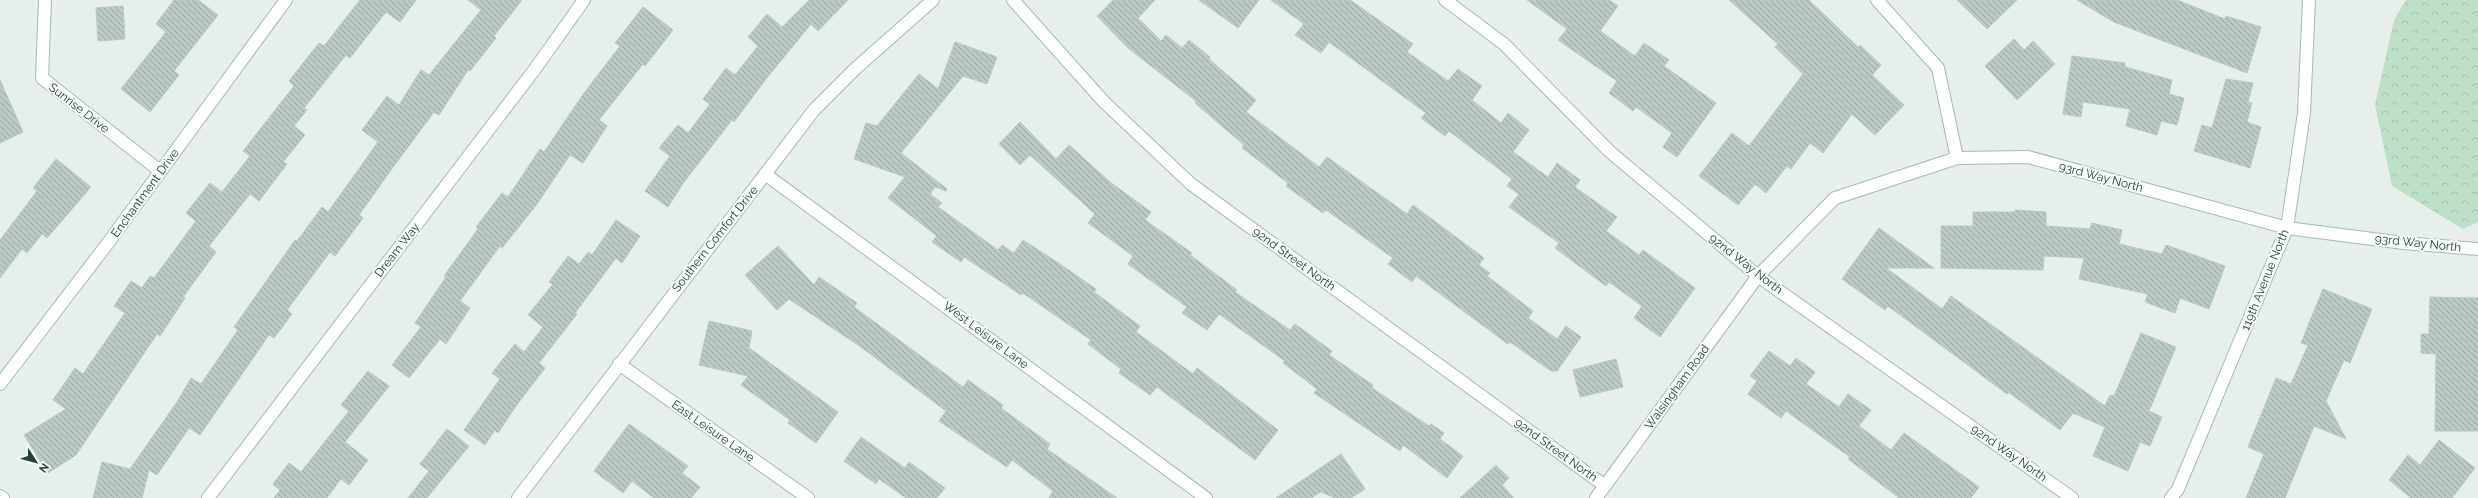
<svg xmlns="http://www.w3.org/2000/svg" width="2478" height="498" font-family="Raleway,sans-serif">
<defs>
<pattern id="forest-crowns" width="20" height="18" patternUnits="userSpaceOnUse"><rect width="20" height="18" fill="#bfe0c8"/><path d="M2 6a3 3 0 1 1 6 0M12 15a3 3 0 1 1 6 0" fill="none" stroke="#a4c1ad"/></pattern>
<pattern id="building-back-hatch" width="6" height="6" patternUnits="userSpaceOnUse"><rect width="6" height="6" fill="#bbcac4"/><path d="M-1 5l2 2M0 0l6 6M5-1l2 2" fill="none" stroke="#98a6a0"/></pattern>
</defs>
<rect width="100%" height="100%" fill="#e6efeb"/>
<path fill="url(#forest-crowns)" d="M 2406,0 L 2478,0 L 2478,222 L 2463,229 L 2392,186 L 2375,105 L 2394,20 Z"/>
<g fill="url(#building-back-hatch)" stroke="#b8c9c2">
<path d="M 174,0 L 198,0 L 218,15 L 174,71 L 179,75 L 150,112 L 121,89 L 166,32 L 156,24 Z"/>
<path d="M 360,0 L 416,0 L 400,22 L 386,12 L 350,58 L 346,55 L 304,108 L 307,110 L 294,126 L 305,135 L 283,162 L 287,164 L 259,201 L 250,194 L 209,246 L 216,252 L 183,297 L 185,298 L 160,336 L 157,334 L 76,455 L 48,473 L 24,435 L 66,409 L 53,400 L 75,368 L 83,374 L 125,313 L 114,306 L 131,281 L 142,288 L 150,276 L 154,278 L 196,221 L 186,213 L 210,183 L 222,192 L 250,156 L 243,151 L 294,86 L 289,81 L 319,43 L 324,46 Z"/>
<path d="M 468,0 L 522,0 L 494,36 L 496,38 L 470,71 L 468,70 L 439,115 L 434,112 L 391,170 L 359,215 L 363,218 L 335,256 L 330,252 L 287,310 L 292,314 L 274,338 L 269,335 L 200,435 L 189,428 L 157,475 L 149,470 L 142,498 L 93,498 L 102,462 L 130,469 L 177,402 L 191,378 L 201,384 L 238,330 L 234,327 L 295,240 L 297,241 L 322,207 L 328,212 L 378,142 L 362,130 L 387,96 L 399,105 L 421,70 L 429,75 L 481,10 Z"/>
<path d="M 809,0 L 848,0 L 818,31 L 811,24 L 766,79 L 734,122 L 732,120 L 684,182 L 668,207 L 645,191 L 670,156 L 659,148 L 678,125 L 688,133 L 710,104 L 703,99 L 726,68 L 735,75 L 758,46 L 748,37 L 767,14 L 782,27 Z"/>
<path d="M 1113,0 L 1155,0 L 1138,18 L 1161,41 L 1166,35 L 1182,48 L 1189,40 L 1210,57 L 1209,59 L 1256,100 L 1246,112 L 1319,167 L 1327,157 L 1407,214 L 1413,205 L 1484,258 L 1479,265 L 1490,273 L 1487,276 L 1533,311 L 1528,318 L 1557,339 L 1566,326 L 1581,337 L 1557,371 L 1551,371 L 1510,342 L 1508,344 L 1416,276 L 1412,282 L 1388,264 L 1393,258 L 1326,210 L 1323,213 L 1286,186 L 1288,183 L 1242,148 L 1244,145 L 1195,103 L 1196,101 L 1128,48 L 1097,16 Z"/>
<path d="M 1199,0 L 1259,0 L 1238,28 Z"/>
<path d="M 1271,0 L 1350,0 L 1413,44 L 1407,52 L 1448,81 L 1458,69 L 1482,86 L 1472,100 L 1501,123 L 1508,113 L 1529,130 L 1513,152 L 1548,177 L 1557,163 L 1580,180 L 1575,187 L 1617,217 L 1606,231 L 1639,255 L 1643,250 L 1695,288 L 1660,337 L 1634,318 L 1642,306 L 1609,282 L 1606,286 L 1555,248 L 1559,243 L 1509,207 L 1519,194 L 1507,186 L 1512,179 L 1449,131 L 1445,136 L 1421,118 L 1426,113 L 1329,42 L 1321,53 L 1295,35 L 1304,24 Z"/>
<path d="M 1527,0 L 1609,0 L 1618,6 L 1600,31 L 1635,56 L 1644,43 L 1669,60 L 1664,66 L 1716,103 L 1677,157 L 1663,147 L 1672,133 L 1636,107 L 1633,111 L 1609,93 L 1617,81 L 1558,40 L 1567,29 Z"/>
<path d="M 1729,0 L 1809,0 L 1858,47 L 1860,45 L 1881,65 L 1872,75 L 1904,105 L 1875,135 L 1852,114 L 1823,153 L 1810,143 L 1791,169 L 1787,166 L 1766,193 L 1755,184 L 1738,205 L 1699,176 L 1732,133 L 1749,146 L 1803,74 L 1775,47 L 1778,44 Z"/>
<path d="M 1957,0 L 2017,0 L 1987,29 Z"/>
<path d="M 2077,0 L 2177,0 L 2225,19 L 2226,16 L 2261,27 L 2247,73 L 2114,22 Z"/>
<path d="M 123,6 L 125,39 L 98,41 L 96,8 Z"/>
<path d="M 643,7 L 673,30 L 645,66 L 643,64 L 599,120 L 607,126 L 583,163 L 570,155 L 537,204 L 502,248 L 500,246 L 460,301 L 470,308 L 446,344 L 440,339 L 409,378 L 392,365 L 421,327 L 415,323 L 446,277 L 444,276 L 478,229 L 476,227 L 502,193 L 508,197 L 540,149 L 544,152 L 584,93 L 620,46 L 615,43 Z"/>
<path d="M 2014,39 L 2024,50 L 2033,41 L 2055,64 L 2017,100 L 1985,66 Z"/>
<path d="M 955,42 L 997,57 L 987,84 L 963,76 L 901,153 L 947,189 L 946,191 L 935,187 L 930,194 L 942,203 L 938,207 L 998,250 L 1002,245 L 1014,253 L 1023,240 L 1057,262 L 1096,289 L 1094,292 L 1140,326 L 1136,332 L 1193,374 L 1197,368 L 1278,430 L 1255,460 L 1157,387 L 1150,395 L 1119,373 L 1121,369 L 1088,344 L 1091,340 L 1023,293 L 1021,295 L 964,257 L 961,262 L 932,242 L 937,236 L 888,198 L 905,177 L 854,159 L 866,123 L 877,126 L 919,74 L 938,89 Z"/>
<path d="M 2072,56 L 2125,63 L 2125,67 L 2172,80 L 2169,94 L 2184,98 L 2177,125 L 2161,121 L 2157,135 L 2126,126 L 2130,109 L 2083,102 L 2081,117 L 2063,114 Z"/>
<path d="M 2226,79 L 2253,83 L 2248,102 L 2252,103 L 2247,122 L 2261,127 L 2250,168 L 2194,151 L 2202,125 L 2212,128 Z"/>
<path d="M 0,80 L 23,132 L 0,143 Z"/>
<path d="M 1020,122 L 1056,159 L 1069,145 L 1110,182 L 1151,212 L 1145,220 L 1192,253 L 1190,255 L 1237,290 L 1235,292 L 1290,330 L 1295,324 L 1332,351 L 1329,355 L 1373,385 L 1372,388 L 1429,426 L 1431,424 L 1444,433 L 1440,439 L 1463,456 L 1447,478 L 1403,445 L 1400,451 L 1314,393 L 1317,389 L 1283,363 L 1285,361 L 1219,314 L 1207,330 L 1182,313 L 1187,307 L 1128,264 L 1133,256 L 1088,223 L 1095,214 L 1030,155 L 1020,165 L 999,144 Z"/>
<path d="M 56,159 L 91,187 L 47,238 L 42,234 L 27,253 L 22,249 L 0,278 L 0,240 L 37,191 L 33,188 Z"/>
<path d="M 2015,210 L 2046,212 L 2046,226 L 2090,229 L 2092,223 L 2122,230 L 2119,244 L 2162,254 L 2166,245 L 2225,266 L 2209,309 L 2180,298 L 2175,313 L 2145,302 L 2148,294 L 2079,279 L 2084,258 L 2044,256 L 2043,270 L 1941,268 L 1941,226 L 1973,226 L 1973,212 L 2015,212 Z"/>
<path d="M 616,220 L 640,236 L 622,263 L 616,258 L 575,313 L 577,314 L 539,363 L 545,368 L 516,406 L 498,433 L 495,430 L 485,445 L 464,430 L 500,379 L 492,373 L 515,344 L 524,352 L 543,327 L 528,315 L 553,284 L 549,282 L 568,256 L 579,264 L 588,252 L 592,255 Z"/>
<path d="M 1879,228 L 1934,268 L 1886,268 L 1942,309 L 1951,296 L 2105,406 L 2110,395 L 2114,396 L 2141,333 L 2176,347 L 2149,411 L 2162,417 L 2150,446 L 2140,442 L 2128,471 L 2093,456 L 2105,427 L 2073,413 L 2060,430 L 2008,392 L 2007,394 L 1888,306 L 1885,310 L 1842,279 Z"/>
<path d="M 778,246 L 814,285 L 819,277 L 857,303 L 854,307 L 963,387 L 968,380 L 1003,405 L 1001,408 L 1050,444 L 1047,449 L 1117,498 L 1049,498 L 1053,491 L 1012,460 L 1007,467 L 939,421 L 946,411 L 861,347 L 789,299 L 777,310 L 745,275 Z"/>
<path d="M 2323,289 L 2372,309 L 2350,363 L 2344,360 L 2326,401 L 2346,439 L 2314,426 L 2285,498 L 2246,498 L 2264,454 L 2248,447 L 2276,378 L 2291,384 L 2308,345 L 2301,343 Z"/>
<path d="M 2430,297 L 2478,298 L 2478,431 L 2435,431 L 2436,354 L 2421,353 L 2421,334 L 2429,334 Z"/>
<path d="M 709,321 L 752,331 L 749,348 L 838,412 L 816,443 L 788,423 L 790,420 L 741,385 L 748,376 L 699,365 Z"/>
<path d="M 1769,351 L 1790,366 L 1796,358 L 1815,372 L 1806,384 L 1839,407 L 1848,394 L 1871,410 L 1859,426 L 1891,450 L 1904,433 L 1979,487 L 1971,498 L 1899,498 L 1848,459 L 1850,457 L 1786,411 L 1781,418 L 1748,394 L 1757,381 L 1750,376 Z"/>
<path d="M 1616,359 L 1623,387 L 1580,397 L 1573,370 Z"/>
<path d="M 368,371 L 389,386 L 345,442 L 368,460 L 349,485 L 341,479 L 327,498 L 274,498 L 280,490 L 273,484 L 289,463 L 301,472 L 349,411 L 341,405 Z"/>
<path d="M 629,424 L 688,466 L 682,473 L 700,487 L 691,498 L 654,498 L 632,481 L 623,493 L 594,471 Z"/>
<path d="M 447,429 L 469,446 L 427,498 L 408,498 L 429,471 L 420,464 Z"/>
<path d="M 861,437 L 905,468 L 909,462 L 945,488 L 937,498 L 906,498 L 879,479 L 876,484 L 844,461 Z"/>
<path d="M 2439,440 L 2475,468 L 2452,498 L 2411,498 L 2389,480 L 2408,455 L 2420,465 Z"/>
<path d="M 1341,454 L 1365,489 L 1351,498 L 1335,498 L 1321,492 L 1311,498 L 1276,498 Z"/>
<path d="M 1496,465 L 1509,478 L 1502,485 L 1514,498 L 1460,498 Z"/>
</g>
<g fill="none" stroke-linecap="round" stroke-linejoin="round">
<defs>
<g id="minor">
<path d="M 45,0 L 42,78 L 160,171"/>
<path d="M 1013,0 L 1104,102 L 1191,184 L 1605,486"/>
<path d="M 1445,0 L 1504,44 L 1609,151 L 1758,276 L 2072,498"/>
<path d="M 1877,0 L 1938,68 L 1957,158"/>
<path d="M 765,174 L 1206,498"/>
<path d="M 619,364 L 808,498"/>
<path d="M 0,384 L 108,243 L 286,0"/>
<path d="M 0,496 L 3,498"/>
<path d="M 208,498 L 535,69 L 584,0"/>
<path d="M 518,498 L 814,110 L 855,69 L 933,0"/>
<path d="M 1596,498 L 1758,276 L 1835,198 L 1957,158 L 2028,157 L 2287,228 L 2404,243 L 2478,249"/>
<path d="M 2171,498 L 2178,489 L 2287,228 L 2304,113 L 2309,0"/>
</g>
</defs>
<use href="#minor" stroke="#a8b8b2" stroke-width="14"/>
<use href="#minor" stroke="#fff" stroke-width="12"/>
</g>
<g text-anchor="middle" stroke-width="4" stroke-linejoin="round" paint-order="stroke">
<g font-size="12" fill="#24423a" stroke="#f7fbf9">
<text transform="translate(79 108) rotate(38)" y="4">Sunrise Drive</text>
<text transform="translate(2101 177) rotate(15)" y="4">93rd Way North</text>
<text transform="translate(145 193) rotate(-54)" y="4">Enchantment Drive</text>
<text transform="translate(715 239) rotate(-52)" y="4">Southern Comfort Drive</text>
<text transform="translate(2418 243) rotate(6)" y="4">93rd Way North</text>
<text transform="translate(397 250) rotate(-52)" y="4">Dream Way</text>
<text transform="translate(1294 259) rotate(36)" y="4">92nd Street North</text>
<text transform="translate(1746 264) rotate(38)" y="4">92nd Way North</text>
<text transform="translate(2265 280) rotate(-68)" y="4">119th Avenue North</text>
<text transform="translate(986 335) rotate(37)" y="4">West Leisure Lane</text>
<text transform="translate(1677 387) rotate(-54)" y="4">Walsingham Road</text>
<text transform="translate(713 431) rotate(35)" y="4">East Leisure Lane</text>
<text transform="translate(1556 450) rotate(36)" y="4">92nd Street North</text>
<text transform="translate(2009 453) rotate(35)" y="4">92nd Way North</text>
</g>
</g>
<g transform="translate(36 462) rotate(126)" stroke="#f7fbf9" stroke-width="3" paint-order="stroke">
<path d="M0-3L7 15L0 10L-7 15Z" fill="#24423a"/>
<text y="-6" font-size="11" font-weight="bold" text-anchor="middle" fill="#24423a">N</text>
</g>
</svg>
